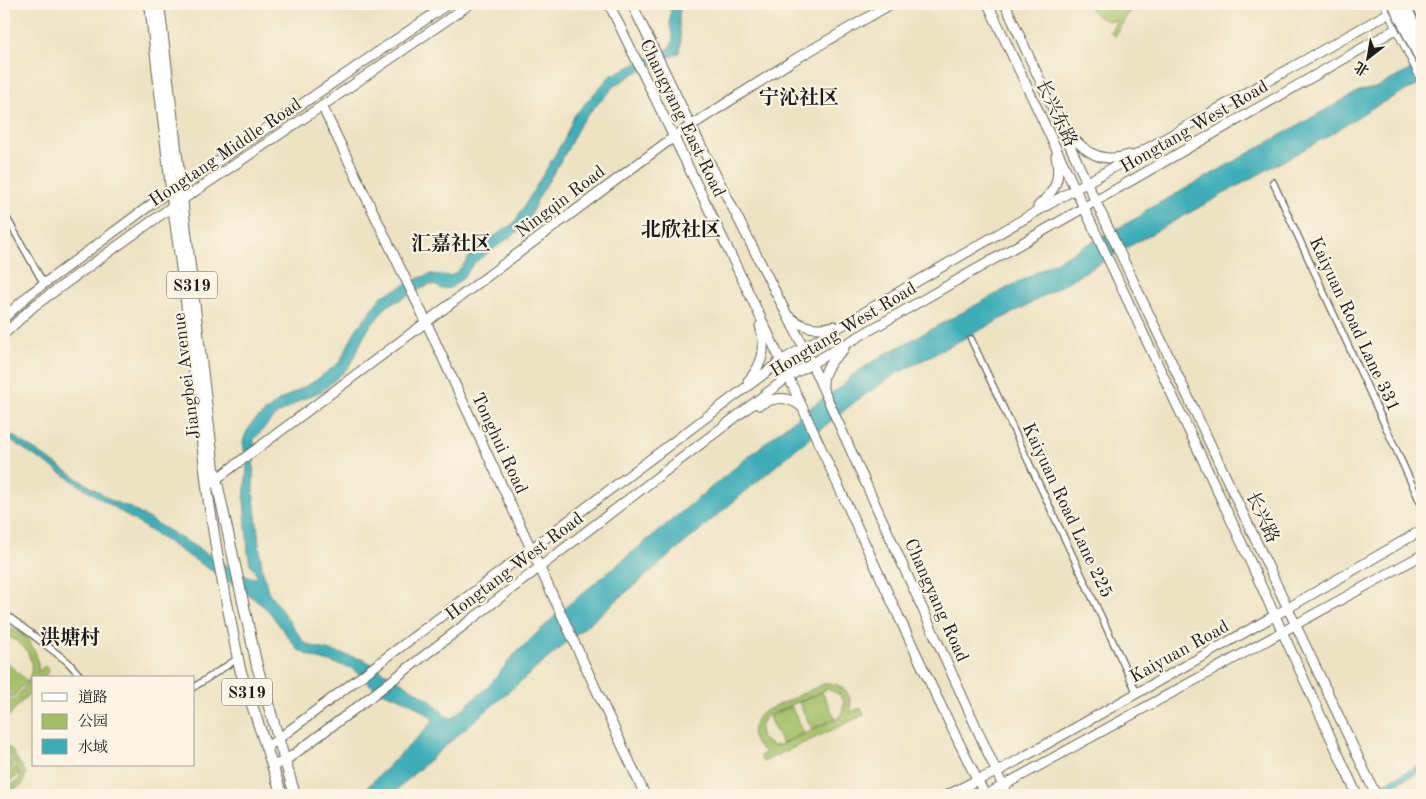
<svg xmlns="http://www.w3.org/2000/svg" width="1426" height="799" font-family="'Old Standard TT','Noto Serif SC',serif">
<rect width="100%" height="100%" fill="#fcf5e5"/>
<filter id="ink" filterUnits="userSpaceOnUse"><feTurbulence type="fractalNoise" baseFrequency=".02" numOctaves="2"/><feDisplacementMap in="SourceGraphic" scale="10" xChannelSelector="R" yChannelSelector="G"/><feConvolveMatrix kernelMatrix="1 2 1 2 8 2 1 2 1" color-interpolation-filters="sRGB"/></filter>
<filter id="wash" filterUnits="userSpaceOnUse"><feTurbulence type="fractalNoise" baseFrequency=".0096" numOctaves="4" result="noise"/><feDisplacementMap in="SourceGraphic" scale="20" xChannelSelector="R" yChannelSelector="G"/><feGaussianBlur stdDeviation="1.12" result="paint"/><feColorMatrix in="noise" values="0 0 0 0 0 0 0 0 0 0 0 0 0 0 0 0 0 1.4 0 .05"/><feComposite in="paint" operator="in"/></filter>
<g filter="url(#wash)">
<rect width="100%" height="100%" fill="#ede3c3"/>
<g fill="#a3bf66" stroke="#606e41" fill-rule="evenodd">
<path d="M 1088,4 L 1134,4 L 1115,36 L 1110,32 L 1117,20 C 1104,23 1093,16 1088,4 Z"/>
<path d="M 4,627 C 26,631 40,650 38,672 L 44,666 L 50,671 L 43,678 L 34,678 L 34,688 L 4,721 L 4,709 C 11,701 22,693 27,683 C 39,662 25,640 4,636 Z"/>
<path d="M 4,660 L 27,681 L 4,707 Z"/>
<path d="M 826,683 C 843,683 854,696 850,712 L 861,708 L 864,715 L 763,762 L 760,756 L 766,752 C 748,741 749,726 763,712 ZM 827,689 L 839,694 L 844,702 L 842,713 L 836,719 L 780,745 L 773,746 L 762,739 C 758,730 760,723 767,716 Z"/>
<path d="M 822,692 L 835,718 L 812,729 L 799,703 Z"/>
<path d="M 791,706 L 804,733 L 782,744 L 769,717 Z"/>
<path d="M 4,746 L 11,749 L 26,774 L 23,784 L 5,795 L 4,795 L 4,790 L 19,780 L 21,776 L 7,752 L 4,751 Z"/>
<path d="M 5,754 L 19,775 L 8,782 L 4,776 L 4,755 Z"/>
</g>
<g fill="#3cadb7" stroke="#2c646a">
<path d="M 673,4 L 682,4 C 681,8 679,12 679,16 C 678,29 684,40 679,53 L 635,73 L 616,85 L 591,111 L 580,124 L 566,152 L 536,202 L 528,222 L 519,231 L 475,262 L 461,280 L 450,288 L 442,289 L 434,285 L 429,285 L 387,306 L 369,328 L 362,340 L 353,360 L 347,369 L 322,391 L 301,400 L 275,416 L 254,439 L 253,490 L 262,568 L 268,591 L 303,641 L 308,645 L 365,660 L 430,700 L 446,716 L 452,718 L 488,687 L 513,656 L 555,616 L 787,425 L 819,401 L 843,386 L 851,376 L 880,357 L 1142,215 L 1146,210 L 1176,194 L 1359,91 L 1375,88 L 1422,64 L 1422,84 L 1409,89 L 1370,109 L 1328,136 L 1135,243 L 1028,305 L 898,373 L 860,398 L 797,448 L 468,726 L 416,772 L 392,795 L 354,795 L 365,789 L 424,731 L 433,721 L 430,716 L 409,702 L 396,696 L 391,696 L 374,688 L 352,668 L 315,658 L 298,650 L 268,610 L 249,595 L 4,436 L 4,430 L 114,502 L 129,507 L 244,576 L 256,578 L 257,575 L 250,563 L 248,552 L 244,499 L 247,468 L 243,442 L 246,433 L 253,422 L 280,400 L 315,381 L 340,362 L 355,331 L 382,296 L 419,278 L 431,274 L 450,276 L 457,272 L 477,248 L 514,223 L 565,138 L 574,116 L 610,76 L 668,49 C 676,40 672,36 670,25 C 669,18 670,11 673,4 Z"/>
<path d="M 1422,764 L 1422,771 L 1373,795 L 1360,795 Z"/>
</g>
</g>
<g filter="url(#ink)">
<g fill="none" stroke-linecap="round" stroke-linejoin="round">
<defs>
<g id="street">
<path d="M 1273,182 L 1422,506"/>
<path d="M 4,213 L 44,284"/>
<path d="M 971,339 L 1137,693"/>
<path d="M 4,613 L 68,662 L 82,678"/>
<path d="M 194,687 L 237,659"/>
</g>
<g id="secondary">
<path d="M 609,4 C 667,123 725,241 781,361 C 848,506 913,652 985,795"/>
<path d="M 632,4 L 691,126 L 808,356 L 1007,795"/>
<path d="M 988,4 L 1232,522 L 1357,795"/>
<path d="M 1005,4 L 1087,183 L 1376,795"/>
<path d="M 322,106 L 422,313 L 645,795"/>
<path d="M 1065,130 C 1084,150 1099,165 1129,155"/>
<path d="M 1038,206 C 1056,190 1061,180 1056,156"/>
<path d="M 790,317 C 803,329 818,330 834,326"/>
<path d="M 4,318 L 30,294 L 172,189 L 210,167 L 448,4"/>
<path d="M 4,334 L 34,306 L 173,206 L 322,106 L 470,4"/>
<path d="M 748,381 C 763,364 767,348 760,326"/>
<path d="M 823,386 C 822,370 833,359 844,349"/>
<path d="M 759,405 C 775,397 787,395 802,407"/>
<path d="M 211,483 L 675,136 L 792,61 L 891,4"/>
<path d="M 266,748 L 781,361 L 1075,189 L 1396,9"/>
<path d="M 272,766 L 285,761 L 356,708 L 788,377 L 1403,25"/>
<path d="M 948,795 L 977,780 L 997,772 L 1288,608 L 1422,530"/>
<path d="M 986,795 L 1422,555"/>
</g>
<g id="primary">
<path d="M 150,4 L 173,206 L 189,323 L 208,496 L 217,553 L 240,669 L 282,795"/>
<path d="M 159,4 L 214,469 L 257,666 L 295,795"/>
<path d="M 1386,4 L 1422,78"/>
<path d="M 1415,4 L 1422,21"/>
</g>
</defs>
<use href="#street" stroke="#656256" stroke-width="8"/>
<use href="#secondary" stroke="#656256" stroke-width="11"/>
<use href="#primary" stroke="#656256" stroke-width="12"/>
<use href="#street" stroke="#fff" stroke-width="5.5"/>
<use href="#secondary" stroke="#fff" stroke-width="9"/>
<use href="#primary" stroke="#fff" stroke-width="10"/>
<g stroke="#1c1c1c" stroke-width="2" stroke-dasharray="8 4" stroke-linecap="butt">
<path d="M 1391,4 L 1422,70"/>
<path d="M 1400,4 L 1422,50"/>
</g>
<defs>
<g id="highway-bridge">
<path d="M 1394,4 L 1422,61"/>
<path d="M 1404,4 L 1422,42"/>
</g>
</defs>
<use href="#highway-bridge" stroke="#656256" stroke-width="14" stroke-linecap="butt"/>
<use href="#highway-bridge" stroke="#fff" stroke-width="11"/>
</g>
</g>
<g text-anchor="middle" stroke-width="4.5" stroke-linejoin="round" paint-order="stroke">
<g fill="#fcf5e5" stroke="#5f5d58" stroke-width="1">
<rect x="167" y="271.5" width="50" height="27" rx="4"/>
<rect x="222" y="678.5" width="50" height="27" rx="4"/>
</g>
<g font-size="16" font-weight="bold" fill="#1c1c1c">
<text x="192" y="291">S319</text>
<text x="247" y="698">S319</text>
</g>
<g font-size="18" fill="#1c1c1c" stroke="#fcf5e5">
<text transform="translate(1057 113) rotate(65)" y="6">长兴东路</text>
<text transform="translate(683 118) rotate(64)" y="6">Changyang East Road</text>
<text transform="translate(1194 126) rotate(-30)" y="6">Hongtang West Road</text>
<text transform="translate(225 152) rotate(-34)" y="6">Hongtang Middle Road</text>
<text transform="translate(560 201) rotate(-37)" y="6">Ningqin Road</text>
<text transform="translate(1355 324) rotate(65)" y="6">Kaiyuan Road Lane 331</text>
<text transform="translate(843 329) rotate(-31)" y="6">Hongtang West Road</text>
<text transform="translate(186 376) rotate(-97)" y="6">Jiangbei Avenue</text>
<text transform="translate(500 443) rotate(65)" y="6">Tonghui Road</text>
<text transform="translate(1068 510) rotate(65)" y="6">Kaiyuan Road Lane 225</text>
<text transform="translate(1263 517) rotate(65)" y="6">长兴路</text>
<text transform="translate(514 566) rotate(-37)" y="6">Hongtang West Road</text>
<text transform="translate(937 600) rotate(66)" y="6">Changyang Road</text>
<text transform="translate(1179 651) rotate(-29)" y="6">Kaiyuan Road</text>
</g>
<g font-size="20" font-weight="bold" fill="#1c1c1c" stroke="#fcf5e5">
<text x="799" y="104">宁沁社区</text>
<text x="681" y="236">北欣社区</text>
<text x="451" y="250">汇嘉社区</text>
<text x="70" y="644">洪塘村</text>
</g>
</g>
<rect width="1426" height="799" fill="none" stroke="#fcf5e5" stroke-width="20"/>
<rect x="32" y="676" width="162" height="90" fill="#fcf5e5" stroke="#a29e95"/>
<rect x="42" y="693" width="25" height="8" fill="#ffffff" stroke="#a29e95"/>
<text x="78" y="702" font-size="15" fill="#1c1c1c">道路</text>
<rect x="42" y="714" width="25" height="15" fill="#a3bf66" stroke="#a29e95"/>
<text x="78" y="726" font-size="15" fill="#1c1c1c">公园</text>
<rect x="42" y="739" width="25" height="15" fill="#3cadb7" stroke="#a29e95"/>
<text x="78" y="752" font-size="15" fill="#1c1c1c">水域</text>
<g transform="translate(1368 58) rotate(211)" stroke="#fcf5e5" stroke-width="4" paint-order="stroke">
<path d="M0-4L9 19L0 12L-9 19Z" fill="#1c1c1c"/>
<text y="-8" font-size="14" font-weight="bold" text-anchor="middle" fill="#1c1c1c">北</text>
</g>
</svg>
